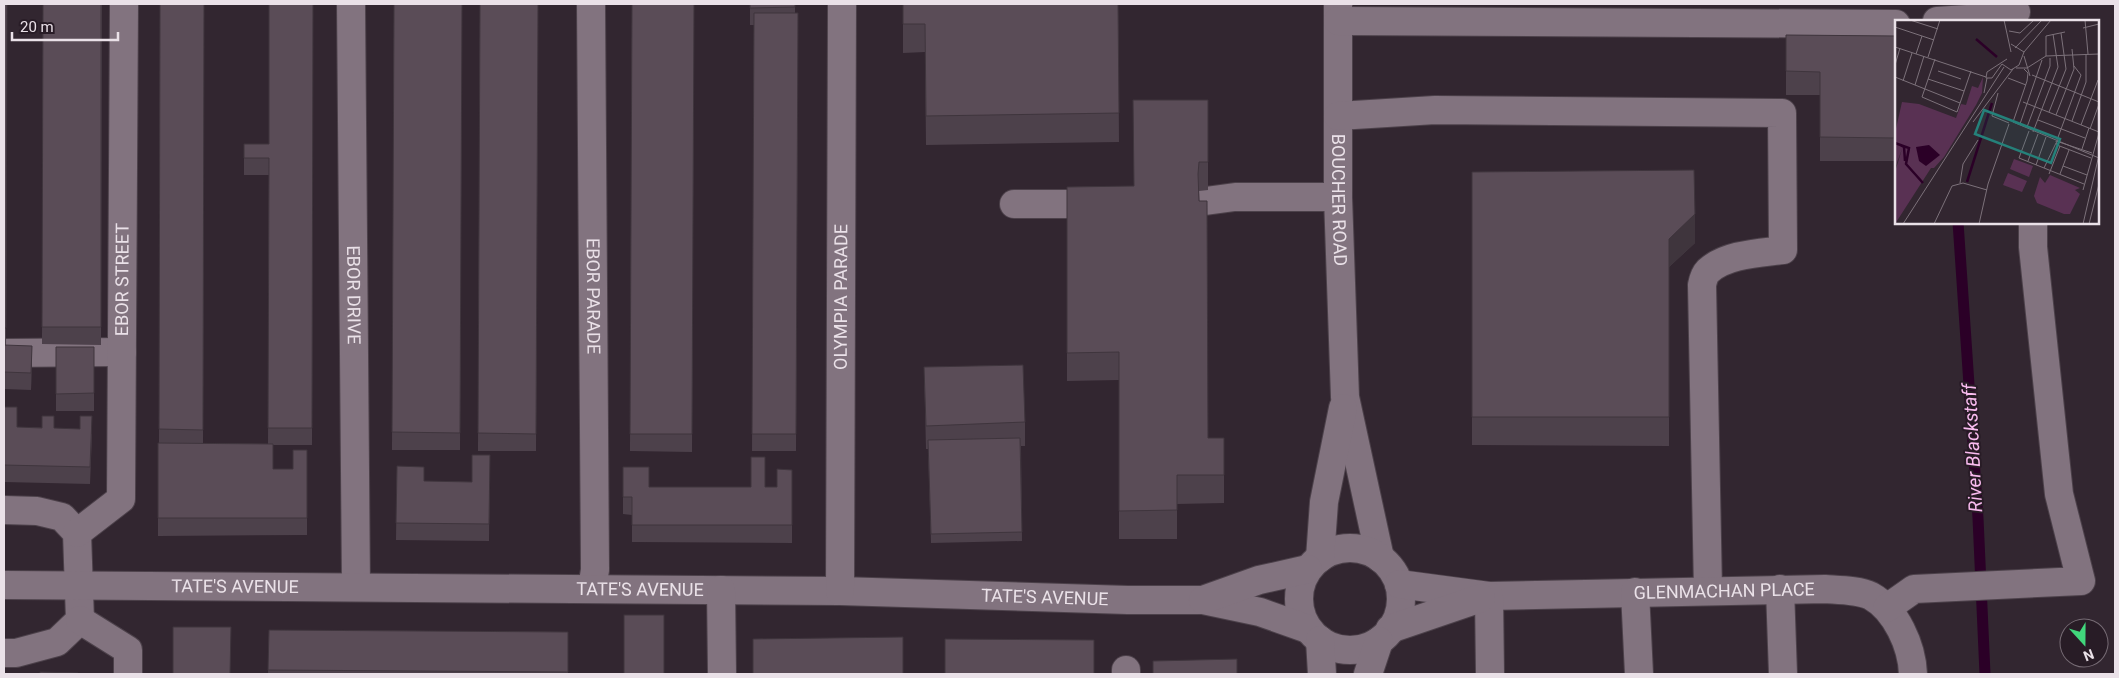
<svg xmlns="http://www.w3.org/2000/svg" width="2119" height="678" font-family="Roboto,sans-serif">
<rect width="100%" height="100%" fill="#322630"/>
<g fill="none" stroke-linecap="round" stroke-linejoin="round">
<path stroke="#2b0027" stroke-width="11" d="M 1958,222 L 1978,518 L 1985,674"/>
<defs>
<g id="minor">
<path id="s1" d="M 351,4 L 356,587"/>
<path id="s2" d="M 591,4 L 595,570 L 592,588"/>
<path id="s3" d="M 1338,4 L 1338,197 L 1345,397 L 1380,558"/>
<path d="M 1338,21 L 1896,24"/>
<path d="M 1937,21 L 1982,18 L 2016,12"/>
<path d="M 1338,116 L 1435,110 L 1782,113 L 1783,250 C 1760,253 1726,254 1708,271 C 1705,274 1703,280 1702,285 L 1708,590"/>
<path d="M 1198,202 L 1235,197 L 1338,197"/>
<path d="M 1014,204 L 1105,204"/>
<path d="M 4,353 L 122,352"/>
<path d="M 4,510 L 37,511 L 62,517 L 77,533 L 80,620 L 57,642 L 16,653 L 4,653"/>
<path id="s4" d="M 77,533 L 121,499 L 124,4"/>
<circle cx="1350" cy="599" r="51"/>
<path d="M 1320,558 L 1324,502 L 1343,408"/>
<path id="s5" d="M 1399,584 L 1489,596 L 1825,589 C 1838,590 1859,590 1871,596 C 1896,610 1912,646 1913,674"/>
<path id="s6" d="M 4,585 L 840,591 L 1128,600 L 1203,600 L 1260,612 L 1308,629"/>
<path d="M 1780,589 L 1783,674"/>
<path d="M 721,590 L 722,674"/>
<path id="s7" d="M 840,591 L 842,4"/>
<path d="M 1635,592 L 1639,674"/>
<path d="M 1489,596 L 1490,674"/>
<path d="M 1203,600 L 1259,580 L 1308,569"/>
<path d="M 1887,608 L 1914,589 L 2081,581 L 2059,494 L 2033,247 L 2033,222"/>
<path d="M 80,620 L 128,650 L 128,674"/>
<path d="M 1390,629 L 1481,598"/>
<path d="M 1320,640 L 1322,674"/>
<path d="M 1126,670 L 1126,674"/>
<path d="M 1368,674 L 1379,641"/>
</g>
</defs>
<use href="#minor" stroke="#4c414a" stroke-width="30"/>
<use href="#minor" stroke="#82737f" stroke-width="28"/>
</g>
<g fill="#4d414b">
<path d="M 4,4 L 7,4 L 6,345 L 32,364 L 31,390 L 4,389 Z"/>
<path d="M 43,4 L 102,4 L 101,345 L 42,344 Z"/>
<path d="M 160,4 L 204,4 L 203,444 L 268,444 L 269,175 L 244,175 L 244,144 L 269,144 L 313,4 L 312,445 L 273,445 L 273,469 L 293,469 L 307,450 L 307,535 L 158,536 L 158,443 L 159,443 Z"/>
<path d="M 394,4 L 462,4 L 460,450 L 392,450 Z"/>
<path d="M 480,4 L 538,4 L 536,451 L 478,451 Z"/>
<path d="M 632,4 L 694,4 L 692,452 L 630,451 Z"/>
<path d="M 750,4 L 795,4 L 795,13 L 798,13 L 796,451 L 752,451 L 754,25 L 750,25 Z"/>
<path d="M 903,4 L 1118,4 L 1119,142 L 926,145 L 925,52 L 903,53 Z"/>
<path d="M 1786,35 L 1895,36 L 1894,161 L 1820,161 L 1820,95 L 1786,95 Z"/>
<path d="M 1208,100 L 1208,190 L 1199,191 L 1208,438 L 1224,438 L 1224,503 L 1177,504 L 1177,539 L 1119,539 L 1119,380 L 1067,381 L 1067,187 L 1134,186 Z"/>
<path d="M 1472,172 L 1695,243 L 1669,267 L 1669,446 L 1472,445 Z"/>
<rect x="56" y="347" width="38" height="64"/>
<path d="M 924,367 L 1025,422 L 1025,446 L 1021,446 L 1022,541 L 931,543 L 928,449 L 926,449 Z"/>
<path d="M 4,407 L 17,427 L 54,428 L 92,434 L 90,484 L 4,482 Z"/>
<path d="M 490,455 L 489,541 L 396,540 L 397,466 L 424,481 L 472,482 Z"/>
<path d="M 623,467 L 649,487 L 777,487 L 792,470 L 792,543 L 632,542 L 632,515 L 623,514 Z"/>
<path d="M 269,630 L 568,632 L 568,674 L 268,674 Z"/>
</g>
<g fill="#3f353d">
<path d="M 1695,214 L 1695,243 L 1669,267 L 1669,446 L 1669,239 Z"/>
<path d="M 32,346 L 32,364 L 31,390 L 31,373 Z"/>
</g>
<g fill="#5a4c57" stroke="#3f353d">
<path d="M 4,4 L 7,4 L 6,328 L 4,328 Z"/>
<path d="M 43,4 L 101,4 L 101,327 L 42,327 Z"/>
<path d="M 160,4 L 204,4 L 203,430 L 159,429 Z"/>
<path d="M 269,4 L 313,4 L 312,428 L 268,428 L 269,158 L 244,158 L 244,144 L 269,144 Z"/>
<path d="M 394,4 L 462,4 L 460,433 L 392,432 Z"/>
<path d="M 480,4 L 538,4 L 536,434 L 478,433 Z"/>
<path d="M 632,4 L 694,4 L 692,434 L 630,434 Z"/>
<path d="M 750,4 L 795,4 L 795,7 L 750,8 Z"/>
<path d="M 903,4 L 1118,4 L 1119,113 L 926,116 L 925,24 L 903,24 Z"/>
<path d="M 754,13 L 798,13 L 796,434 L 752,434 Z"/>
<path d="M 1786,35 L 1895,36 L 1894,138 L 1820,137 L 1820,72 L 1786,71 Z"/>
<path d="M 1133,100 L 1208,100 L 1208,162 L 1199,162 L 1198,174 L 1199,201 L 1207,201 L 1208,438 L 1224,438 L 1224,475 L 1177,475 L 1177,510 L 1119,511 L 1119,352 L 1067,353 L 1067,187 L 1134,186 Z"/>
<path d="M 1694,170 L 1695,214 L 1669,239 L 1669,417 L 1472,417 L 1472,172 Z"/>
<path d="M 4,345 L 32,346 L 31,373 L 4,372 Z"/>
<path d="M 56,347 L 94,347 L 94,393 L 56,394 Z"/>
<path d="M 1023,365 L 1025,422 L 926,426 L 924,367 Z"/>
<path d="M 4,407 L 17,407 L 17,427 L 42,428 L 42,416 L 54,416 L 54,428 L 80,429 L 80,416 L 92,416 L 90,467 L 4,465 Z"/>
<path d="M 1020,438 L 1022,532 L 931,534 L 928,440 Z"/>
<path d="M 158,443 L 273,444 L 273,469 L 293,469 L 293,450 L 307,450 L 307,518 L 158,518 Z"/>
<path d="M 472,455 L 490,455 L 489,524 L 396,523 L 397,466 L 424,467 L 424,481 L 472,482 Z"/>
<path d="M 751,457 L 765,457 L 765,487 L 777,487 L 777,469 L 792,470 L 792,525 L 632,525 L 632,497 L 623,497 L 623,467 L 649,467 L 649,487 L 751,487 Z"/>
<rect x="624" y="615" width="40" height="59"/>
<path d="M 173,627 L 231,627 L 230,674 L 173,674 Z"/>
<path d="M 269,630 L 568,632 L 568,672 L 268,670 Z"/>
<path d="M 903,637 L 903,674 L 753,674 L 753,639 Z"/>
<path d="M 945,639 L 1094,640 L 1094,674 L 945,674 Z"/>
<path d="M 1237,659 L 1237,674 L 1153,674 L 1153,661 Z"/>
<path d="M 40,672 L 78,673 L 78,674 L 40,674 Z"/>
</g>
<g text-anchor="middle" stroke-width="4" stroke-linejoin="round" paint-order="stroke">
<g font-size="18" fill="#eae1e8" stroke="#281c26">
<text dy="6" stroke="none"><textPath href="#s3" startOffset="196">BOUCHER ROAD</textPath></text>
<text dy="6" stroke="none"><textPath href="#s4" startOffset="275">EBOR STREET</textPath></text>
<text dy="6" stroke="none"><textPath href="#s1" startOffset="291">EBOR DRIVE</textPath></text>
<text dy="6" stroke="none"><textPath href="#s2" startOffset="292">EBOR PARADE</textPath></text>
<text dy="6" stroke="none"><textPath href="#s7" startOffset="294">OLYMPIA PARADE</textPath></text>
<text dy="6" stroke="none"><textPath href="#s6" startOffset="231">TATE'S AVENUE</textPath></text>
<text dy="6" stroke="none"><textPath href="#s6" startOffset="636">TATE'S AVENUE</textPath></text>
<text dy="6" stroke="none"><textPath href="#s5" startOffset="326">GLENMACHAN PLACE</textPath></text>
<text dy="6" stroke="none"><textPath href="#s6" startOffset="1041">TATE'S AVENUE</textPath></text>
</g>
<g font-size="19" font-style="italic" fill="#f9bbef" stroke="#281c26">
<text transform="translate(1972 448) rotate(-93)" y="7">River Blackstaff</text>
</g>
</g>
<g transform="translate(1895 20)">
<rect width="204" height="204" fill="#322630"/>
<path d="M 88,57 L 87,73 L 81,85 L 49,137 L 39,148 L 36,148 L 0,204 L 0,152 L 7,129 L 0,148 L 0,113 L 7,82 L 24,84 L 61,98 L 66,84 L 71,85 L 77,66 L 83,68 ZM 119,139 L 138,146 L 134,157 L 115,149 ZM 113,153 L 132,161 L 127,172 L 108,165 ZM 155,155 L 185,168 L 180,170 L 185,174 L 175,194 L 169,194 L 142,183 L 139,176 L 145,157 L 150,163 Z" fill="#593153"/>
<path d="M 34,125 L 45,135 L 31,146 L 24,141 L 21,127 Z" fill="#2b0027"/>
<path fill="none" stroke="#2b0027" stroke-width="2.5" d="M 81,19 L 102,37M 0,123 L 14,128 L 11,144 L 28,163M 3,124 L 9,127 L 10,141M 72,162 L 97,83"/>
<path fill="none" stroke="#7c717a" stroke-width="1" d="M 15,0 L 43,9M 109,0 L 116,32M 190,0 L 193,34M 0,7 L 39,20M 188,8 L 204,4M 114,11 L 125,13 L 139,0M 0,27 L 91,57M 120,28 L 147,0M 129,32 L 156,0M 21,34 L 27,16M 129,36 L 135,56M 151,36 L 151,16 L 170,12M 33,37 L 45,0M 40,39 L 27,77 L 62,92 L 76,51M 112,39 L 92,52 L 91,58 L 97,58 L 107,44 L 116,50 L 124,45 L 129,32 L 116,24M 0,45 L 5,28M 121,48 L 132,48 L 151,36 L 204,34M 43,51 L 66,59M 137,55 L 204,82M 0,57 L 65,83M 113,58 L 131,65M 33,59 L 69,71M 8,61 L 17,33M 20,65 L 29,36M 89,73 L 92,58M 103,73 L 97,96 L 114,103M 128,82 L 204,112M 154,92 L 171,49 L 166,13M 161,95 L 179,49 L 177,29M 143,100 L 190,118M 177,101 L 191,62 L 191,35M 78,102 L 118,49M 118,102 L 204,138M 118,102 L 132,61 L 133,53 L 129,49M 125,104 L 147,40M 186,105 L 203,60M 132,107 L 155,46 L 155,38M 195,109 L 204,84M 134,111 L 124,138 L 189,164M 138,112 L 163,47 L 158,14M 162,120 L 186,55 L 179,46M 161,121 L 162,125 L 196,138M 161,121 L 197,133M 187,129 L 194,108M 133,141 L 143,114M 141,145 L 151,117M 168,146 L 192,155M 149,148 L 161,123M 154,154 L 165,126M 165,154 L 174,130M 65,163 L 68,144 L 83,120M 188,170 L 204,113M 8,204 L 109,47M 39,204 L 57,166 L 68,163 L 92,170M 84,204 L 93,164 L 114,104M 188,204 L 204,135M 194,204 L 204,164"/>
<path fill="#25817a" fill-opacity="0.15" stroke="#25817a" stroke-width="2.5" d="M 89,90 L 165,119 L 156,143 L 80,114 Z"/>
<rect width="204" height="204" fill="none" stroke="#eae1e8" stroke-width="2.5"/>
</g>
<rect width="2119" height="678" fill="none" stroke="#eae1e8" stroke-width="10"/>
<g transform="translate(2084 643) rotate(159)"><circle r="24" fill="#281c26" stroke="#766b74"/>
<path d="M0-4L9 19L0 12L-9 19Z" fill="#41d77c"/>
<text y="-8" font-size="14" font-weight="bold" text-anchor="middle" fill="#eae1e8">N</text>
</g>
<path d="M12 32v8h106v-8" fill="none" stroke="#eae1e8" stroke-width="2.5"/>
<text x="20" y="32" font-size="15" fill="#eae1e8" stroke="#281c26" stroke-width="4" paint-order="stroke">20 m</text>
</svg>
